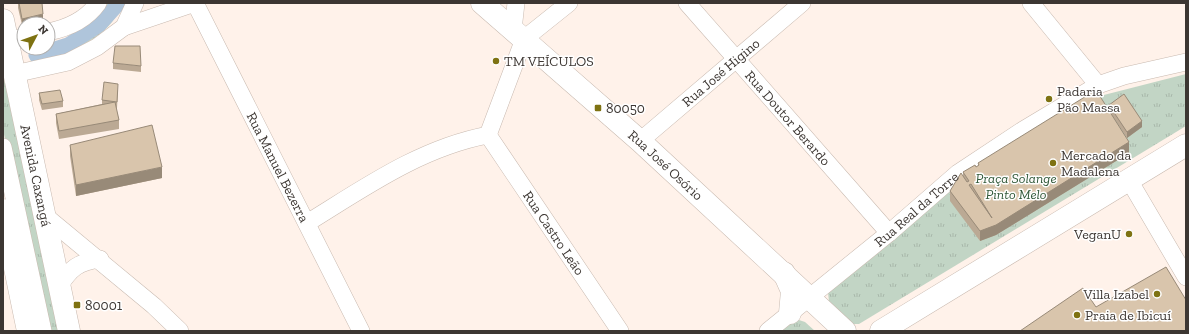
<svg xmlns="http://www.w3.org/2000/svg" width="1189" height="334" font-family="'Zilla Slab',serif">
<defs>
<pattern id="grass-dots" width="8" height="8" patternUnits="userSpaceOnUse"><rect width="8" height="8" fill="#c2d5c5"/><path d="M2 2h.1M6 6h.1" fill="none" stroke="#a8b7aa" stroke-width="1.8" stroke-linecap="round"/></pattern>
<pattern id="park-tufts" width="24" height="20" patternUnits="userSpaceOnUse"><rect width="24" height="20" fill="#c2d5c5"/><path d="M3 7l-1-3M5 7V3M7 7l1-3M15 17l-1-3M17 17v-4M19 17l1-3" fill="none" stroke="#a8b7aa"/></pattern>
</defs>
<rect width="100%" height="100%" fill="#fff2ea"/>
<path fill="url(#grass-dots)" d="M 108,3 L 123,3 C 107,43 69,51 31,62 L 29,48 L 48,48 L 48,44 C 73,39 95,25 108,3 Z"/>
<g fill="url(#park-tufts)">
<path d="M 3,73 L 58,331 L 47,331 L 3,130 Z"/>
<path d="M 1186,74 L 1186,126 L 859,324 L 852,324 L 829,302 L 828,292 L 990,158 L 1096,97 Z"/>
<path d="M 799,320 L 805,322 L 815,331 L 781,331 L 792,322 Z"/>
</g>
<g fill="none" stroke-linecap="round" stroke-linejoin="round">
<path stroke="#afc5db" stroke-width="15" d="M 36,55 L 68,45 L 99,25 L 119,3"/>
<defs>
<g id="minor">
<path id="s1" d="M 195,3 L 361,331"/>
<path id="s2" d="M 687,3 L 889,233"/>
<path d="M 1031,3 L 1098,85"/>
<path d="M 124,27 L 195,3"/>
<path d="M 513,30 L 516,3"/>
<path d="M 48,32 C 68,28 86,20 98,3"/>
<path d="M 7,40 L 24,37"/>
<path d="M 14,74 L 68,62 L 97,47 L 124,27 L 135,3"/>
<path id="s3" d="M 488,135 L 620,331"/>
<path d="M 488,135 L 524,39 L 569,3"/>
<path id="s4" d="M 640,141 L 802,3"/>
<path d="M 3,147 L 43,331"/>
<path d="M 1129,180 L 1186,277"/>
<path d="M 44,215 L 154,306 L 180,331"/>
<path d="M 307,223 C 364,188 420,148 488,135"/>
<path d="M 59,286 C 71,268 78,262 100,259"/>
<path id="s5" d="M 768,331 L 889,233 L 958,173 L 1023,130 L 1098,85 L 1124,76 L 1186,62"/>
</g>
<g id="major">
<path id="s6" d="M 482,3 L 640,141 L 845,331"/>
<path id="s7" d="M 3,20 L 69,331"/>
<path d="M 3,210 L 28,331"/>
<path d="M 784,273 L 792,291 L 790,313"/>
<path d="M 881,331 L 1186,145"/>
</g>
</defs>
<use href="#minor" stroke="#c9bab0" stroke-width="18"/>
<use href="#major" stroke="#c9bab0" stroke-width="23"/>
<use href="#minor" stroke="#fff" stroke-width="17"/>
<use href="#major" stroke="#fff" stroke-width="22"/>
</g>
<g fill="#bba994">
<path d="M 18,3 L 43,20 L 28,24 L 24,24 L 22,25 L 18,8 Z"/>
<path d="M 113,63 L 141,66 L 141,72 L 113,69 Z"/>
<path d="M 118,90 L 117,108 L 116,108 L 119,120 L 119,129 L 59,139 L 56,123 L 56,114 L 102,104 L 102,100 Z"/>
<path d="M 39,93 L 63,101 L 63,107 L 42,110 L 39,100 Z"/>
<path d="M 1109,105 L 1142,127 L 1127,138 L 1114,118 L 1129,153 L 996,235 L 980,241 L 950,201 L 950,191 L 963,176 L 963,172 L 978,166 L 978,163 L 1109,110 Z"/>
<path d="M 70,145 L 162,178 L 76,196 L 70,156 Z"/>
</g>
<g fill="#988a78">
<path d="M 43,14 L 43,20 L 28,24 L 24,24 L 24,25 L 22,25 L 22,19 Z"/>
<path d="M 1142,121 L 1142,127 L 1127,138 L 1127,132 Z"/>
<path d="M 1129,142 L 1129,153 L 996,235 L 980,241 L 980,231 Z"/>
<path d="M 162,167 L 162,178 L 76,196 L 76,185 Z"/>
</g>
<g fill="#d9c5ac" stroke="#988a78" fill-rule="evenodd">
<path d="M 19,3 L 42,3 L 43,14 L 22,19 Z"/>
<path d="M 115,46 L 140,46 L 141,66 L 113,63 Z"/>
<path d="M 104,82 L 118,84 L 117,102 L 102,100 Z"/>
<path d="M 60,90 L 63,101 L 42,104 L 39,93 Z"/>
<path d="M 1096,90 L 1129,142 L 996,225 L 980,231 L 950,191 L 961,173 L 967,182 L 969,181 L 963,172 L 975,165 L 976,167 L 979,165 L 978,163 ZM 971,184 L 992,218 L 969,185 Z"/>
<path d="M 1124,94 L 1142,121 L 1127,132 L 1109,105 Z"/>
<path d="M 115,102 L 119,120 L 59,131 L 56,114 Z"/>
<path d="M 152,125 L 162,167 L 76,185 L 70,145 Z"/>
<path d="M 1166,267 L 1186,300 L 1186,331 L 1020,331 L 1083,288 L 1096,307 Z"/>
</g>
<g fill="#7e7212" stroke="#fff" stroke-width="1.5">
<circle cx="496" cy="61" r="4"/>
<circle cx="1049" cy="99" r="4"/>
<rect x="594" y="104" width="8" height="8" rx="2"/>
<circle cx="1053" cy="163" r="4"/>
<circle cx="1129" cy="234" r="4"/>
<circle cx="1157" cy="294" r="4"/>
<rect x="73" y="301" width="8" height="8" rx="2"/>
<circle cx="1077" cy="315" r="4"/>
</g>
<g text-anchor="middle" stroke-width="3" stroke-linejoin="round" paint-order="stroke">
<g font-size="14" fill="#3c3632" stroke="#fff" text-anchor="start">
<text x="504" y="66">TM VEÍCULOS</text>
<text x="1057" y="96">Padaria<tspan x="1057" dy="16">Pão Massa</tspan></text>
<text x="606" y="113">80050</text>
<text x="1061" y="160">Mercado da<tspan x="1061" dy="16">Madalena</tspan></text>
<text x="1121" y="239" text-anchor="end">VeganU</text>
<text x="1149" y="299" text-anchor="end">Villa Izabel</text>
<text x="85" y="310">80001</text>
<text x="1085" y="320">Praia de Ibicuí</text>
</g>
<g font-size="14" fill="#3c3632" stroke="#fff">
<text dy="5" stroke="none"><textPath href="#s4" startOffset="106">Rua José Higino</textPath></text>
<text dy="5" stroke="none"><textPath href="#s2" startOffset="153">Rua Doutor Berardo</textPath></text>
<text dy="5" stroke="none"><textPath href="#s6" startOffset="245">Rua José Osório</textPath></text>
<text dy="5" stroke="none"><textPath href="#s1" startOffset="184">Rua Manuel Bezerra</textPath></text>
<text dy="5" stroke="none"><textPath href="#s7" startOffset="159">Avenida Caxangá</textPath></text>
<text dy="5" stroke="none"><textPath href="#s5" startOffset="192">Rua Real da Torre</textPath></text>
<text dy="5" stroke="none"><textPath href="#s3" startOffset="118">Rua Castro Leão</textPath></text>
</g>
<g font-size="14" font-style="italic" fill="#305838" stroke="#fff">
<text x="1016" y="183">Praça Solange<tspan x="1016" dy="16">Pinto Melo</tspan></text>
</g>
</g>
<rect width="1189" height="334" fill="none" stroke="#3c3632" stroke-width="8"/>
<g transform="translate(36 36) rotate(49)"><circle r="19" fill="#ffffff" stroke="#b1afad"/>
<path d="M0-3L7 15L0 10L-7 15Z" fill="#7e7212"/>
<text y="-6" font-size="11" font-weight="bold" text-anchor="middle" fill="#3c3632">N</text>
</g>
</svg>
